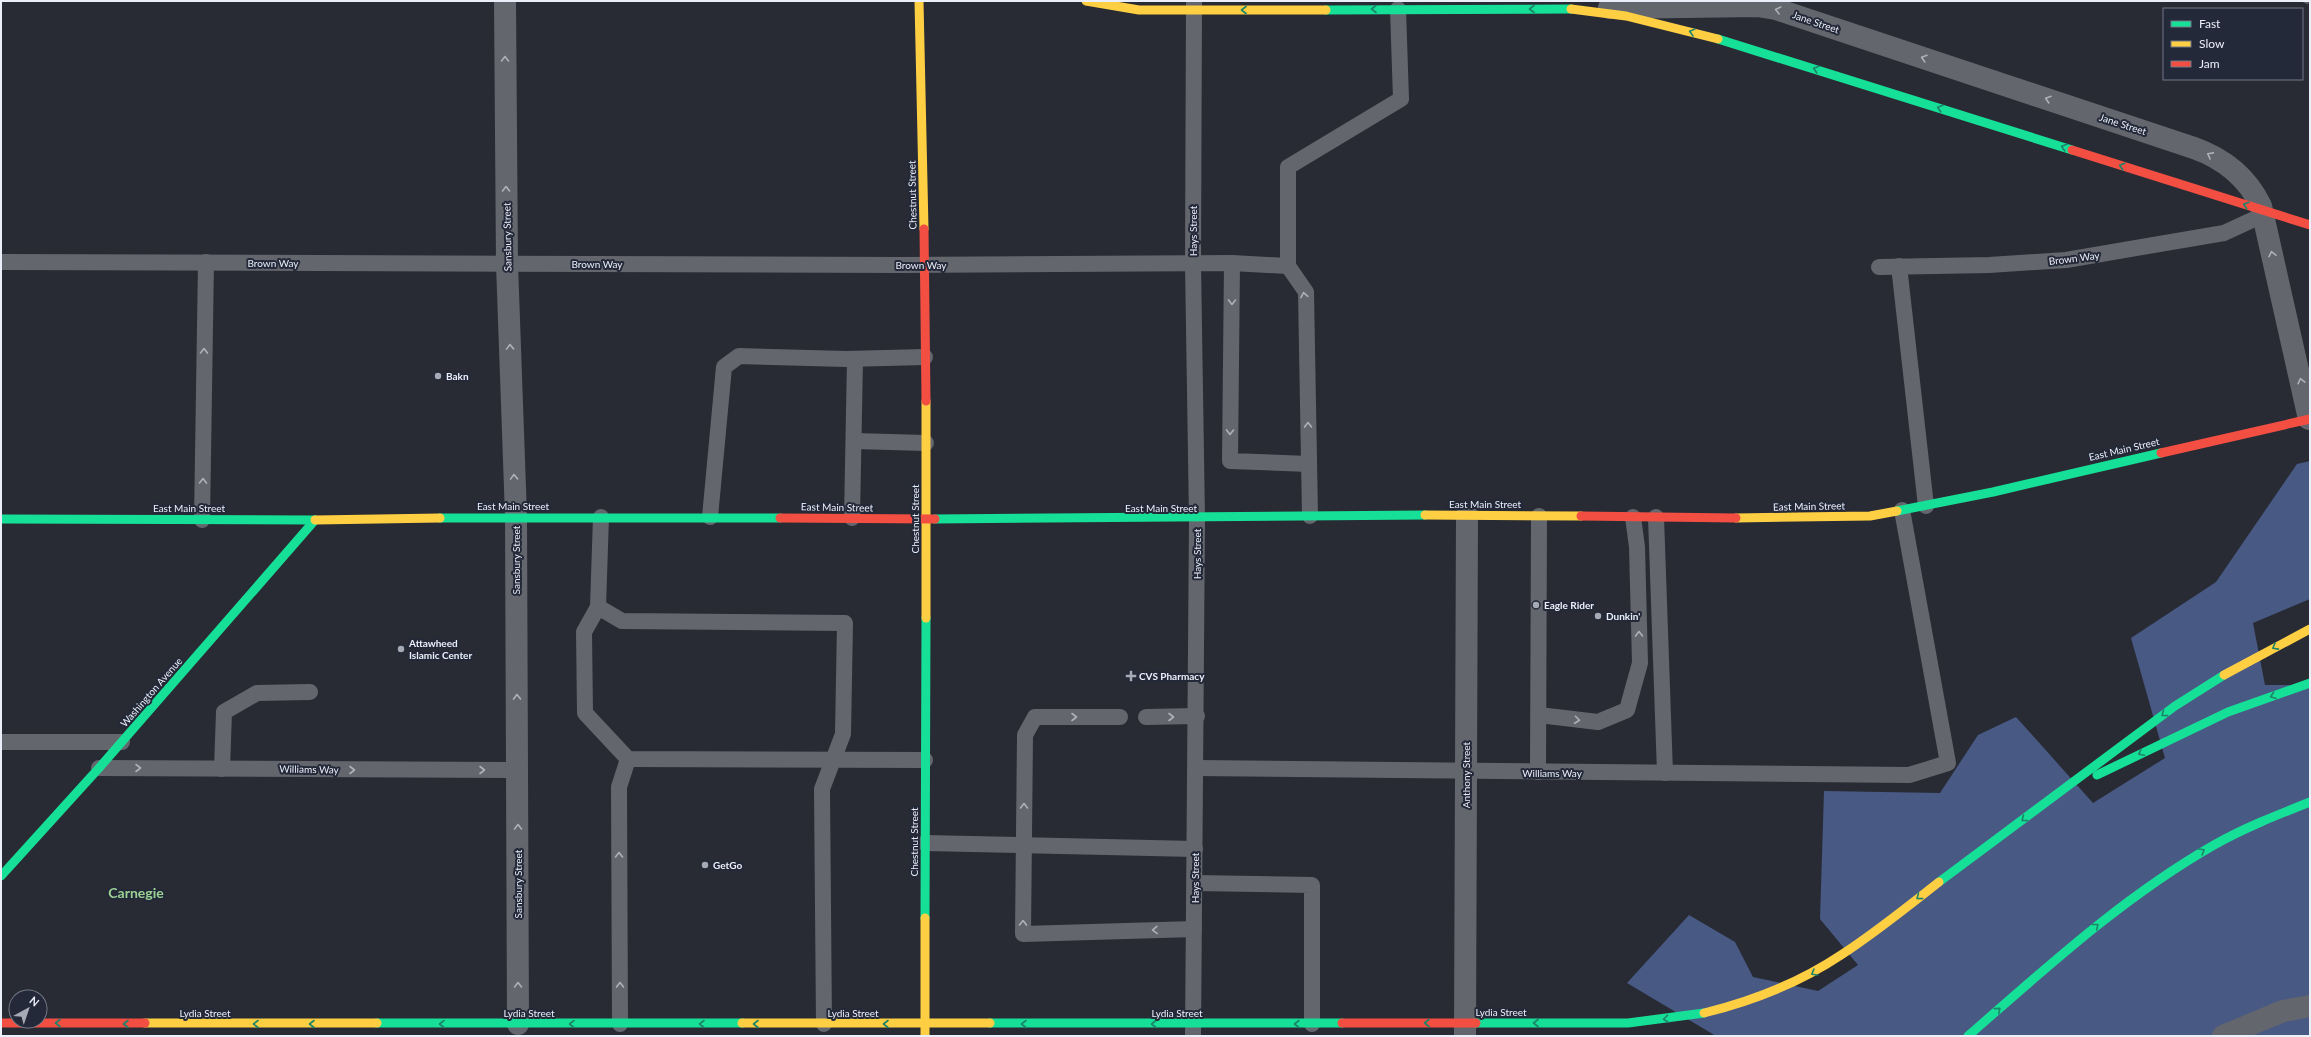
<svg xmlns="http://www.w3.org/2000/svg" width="2311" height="1037" font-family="Lato,sans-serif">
<rect width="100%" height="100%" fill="#282b34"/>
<path fill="#485984" d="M 2310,461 L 2310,599 L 2253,623 L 2265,685 L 2310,685 L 2310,1036 L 1716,1036 L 1627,983 L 1689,915 L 1735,942 L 1753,977 L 1818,991 L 1858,965 L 1820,919 L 1824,791 L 1940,793 L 1978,735 L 2016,717 L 2093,803 L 2165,758 L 2131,638 L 2216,582 L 2297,464 Z"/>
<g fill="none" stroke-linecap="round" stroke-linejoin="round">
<g stroke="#64666d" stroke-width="16">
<path d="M 1,262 L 901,265 L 1232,263 L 1288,266 L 1288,167 L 1401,99 L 1398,9"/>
<path d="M 1232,263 L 1230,461 L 1309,464"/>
<path d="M 1288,266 L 1306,292 L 1310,516"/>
<path d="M 1899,266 L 1926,506"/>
<path d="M 1879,267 L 1989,265 L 2066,260 L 2224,233 L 2263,215"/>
<path d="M 854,441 L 926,443"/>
<path d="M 601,517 L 598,607 L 584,632 L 585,713 L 628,759 L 925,760"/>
<path d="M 710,517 L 724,367 L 739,356 L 846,359 L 925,357"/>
<path d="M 1656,517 L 1665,773"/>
<path d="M 852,518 L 855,359"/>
<path d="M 202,520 L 206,262"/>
<path d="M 598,607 L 622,621 L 845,623 L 843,734 L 822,789 L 824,1024"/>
<path d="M 1539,715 L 1598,722 L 1627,710 L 1640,663 L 1637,547 L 1633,517"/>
<path d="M 1120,717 L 1035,717 L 1025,735 L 1023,934 L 1194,929"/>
<path d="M 1146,717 L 1197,716"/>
<path d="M 1,742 L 122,742"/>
<path d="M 99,768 L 518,770"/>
<path d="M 1196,768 L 1909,775 L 1948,763 L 1902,510"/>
<path d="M 222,769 L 224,712 L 257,693 L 310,692"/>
<path d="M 1538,772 L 1539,516"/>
<path d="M 925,843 L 1195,849"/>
<path d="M 1195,883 L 1312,885 L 1312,1024"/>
<path d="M 620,1024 L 619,787 L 628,759"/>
<path d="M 1193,1036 L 1197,519 L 1193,264 L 1194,1"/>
</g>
<g stroke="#64666d" stroke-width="22">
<path d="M 505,1 L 507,264 L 516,516 L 518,1024"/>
<path d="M 1609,8 L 1757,6 L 1776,9 L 2194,148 C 2225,159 2247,177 2261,206 L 2309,419"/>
<path d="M 1465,1036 L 1467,515"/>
<path d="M 2223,1036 L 2283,1011 L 2310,1006"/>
</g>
<g stroke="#16e098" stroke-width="9">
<path d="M 1326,10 L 1571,9"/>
<path d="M 1718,39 L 2072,150"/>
<path d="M 1897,511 L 1993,492 L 2161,453"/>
<path d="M 440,518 L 780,518"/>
<path d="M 1,519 L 315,520"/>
<path d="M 935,519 L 1425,515"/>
<path d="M 2097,775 L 2228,712 L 2310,683"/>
<path d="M 1,876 L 99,768 L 315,520"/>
<path d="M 1939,882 L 2175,706 L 2224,675"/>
<path d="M 925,918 L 926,618"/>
<path d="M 377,1023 L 742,1023"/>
<path d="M 990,1023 L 1342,1023"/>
<path d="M 1476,1023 L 1628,1023 L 1704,1013"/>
<path d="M 1968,1036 C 2046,968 2123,897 2214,845 C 2244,828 2277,815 2310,802"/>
</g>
<g stroke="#ffcf43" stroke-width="9">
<path d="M 919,1 L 924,229"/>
<path d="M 1086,1 L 1139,10 L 1326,10"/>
<path d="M 1571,9 L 1626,16 L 1718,39"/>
<path d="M 926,401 L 926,618"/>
<path d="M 1425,515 L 1581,516"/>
<path d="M 1736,518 L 1870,516 L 1897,511"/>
<path d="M 315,520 L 440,518"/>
<path d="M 2224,675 L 2310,629"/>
<path d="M 1704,1013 C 1753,1001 1799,983 1841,955 C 1875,933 1907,907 1939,882"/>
<path d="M 145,1023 L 377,1023"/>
<path d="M 742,1023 L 990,1023"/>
<path d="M 925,1036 L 925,918"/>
</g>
<g stroke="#f24e42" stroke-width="9">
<path d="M 2072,150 L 2310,225"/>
<path d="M 924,229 L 926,401"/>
<path d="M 2161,453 L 2310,419"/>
<path d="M 1581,516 L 1736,518"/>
<path d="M 780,518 L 935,519"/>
<path d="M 1,1023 L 145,1023"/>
<path d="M 1342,1023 L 1476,1023"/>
</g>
<path stroke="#61636a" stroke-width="3" stroke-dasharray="5 5" stroke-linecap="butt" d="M 2304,1 L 2310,4"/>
</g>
<defs><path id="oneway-chevron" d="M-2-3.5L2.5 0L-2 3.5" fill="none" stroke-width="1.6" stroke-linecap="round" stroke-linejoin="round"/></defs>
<g stroke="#1c8468">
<use href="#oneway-chevron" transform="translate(1374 9) rotate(180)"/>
<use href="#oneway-chevron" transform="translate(1532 9) rotate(180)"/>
<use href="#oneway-chevron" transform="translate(1244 10) rotate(180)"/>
<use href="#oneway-chevron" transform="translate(1692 32) rotate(-165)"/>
<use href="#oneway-chevron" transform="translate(1816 69) rotate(-162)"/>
<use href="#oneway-chevron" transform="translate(1940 108) rotate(-162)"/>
<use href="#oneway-chevron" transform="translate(2064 147) rotate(-162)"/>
<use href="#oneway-chevron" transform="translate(2122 166) rotate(-163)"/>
<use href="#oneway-chevron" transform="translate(2246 205) rotate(-163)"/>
<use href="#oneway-chevron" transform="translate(2275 647) rotate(151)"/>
<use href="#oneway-chevron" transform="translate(2273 696) rotate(160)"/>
<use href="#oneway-chevron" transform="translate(2164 714) rotate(144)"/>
<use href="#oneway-chevron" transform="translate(2141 753) rotate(154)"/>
<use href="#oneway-chevron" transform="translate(2024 819) rotate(143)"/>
<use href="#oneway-chevron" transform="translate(2202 851) rotate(-31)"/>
<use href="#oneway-chevron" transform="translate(1919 897) rotate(143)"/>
<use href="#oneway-chevron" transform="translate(2096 926) rotate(-39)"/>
<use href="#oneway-chevron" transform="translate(1814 973) rotate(149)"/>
<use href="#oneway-chevron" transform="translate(1998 1010) rotate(-41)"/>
<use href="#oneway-chevron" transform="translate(1666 1019) rotate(173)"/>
<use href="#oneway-chevron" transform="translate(58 1023) rotate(-180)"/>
<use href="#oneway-chevron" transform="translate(1427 1023) rotate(180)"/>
<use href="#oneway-chevron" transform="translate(1536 1023) rotate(180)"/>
<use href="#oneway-chevron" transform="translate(126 1024) rotate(-180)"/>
<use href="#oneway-chevron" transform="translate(256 1024) rotate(-180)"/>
<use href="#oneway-chevron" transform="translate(312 1024) rotate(-180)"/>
<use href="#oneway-chevron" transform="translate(442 1024) rotate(-180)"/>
<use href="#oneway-chevron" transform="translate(572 1024) rotate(180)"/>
<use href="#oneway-chevron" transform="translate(702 1024) rotate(-180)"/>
<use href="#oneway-chevron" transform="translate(756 1024) rotate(-180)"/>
<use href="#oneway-chevron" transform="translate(886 1024) rotate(-180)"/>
<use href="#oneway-chevron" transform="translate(1024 1024) rotate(180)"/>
<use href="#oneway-chevron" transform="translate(1154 1024) rotate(180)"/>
<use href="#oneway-chevron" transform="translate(1297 1024) rotate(-180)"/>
</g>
<g stroke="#aeb1ba">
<use href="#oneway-chevron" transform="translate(1778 10) rotate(-166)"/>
<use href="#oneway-chevron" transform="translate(1924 58) rotate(-162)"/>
<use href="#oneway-chevron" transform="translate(505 59) rotate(-90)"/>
<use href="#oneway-chevron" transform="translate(2048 99) rotate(-162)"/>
<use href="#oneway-chevron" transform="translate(2210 155) rotate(-152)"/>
<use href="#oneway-chevron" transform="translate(506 189) rotate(-90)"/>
<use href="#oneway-chevron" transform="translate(2272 254) rotate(-103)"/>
<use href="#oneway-chevron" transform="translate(1304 295) rotate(-101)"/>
<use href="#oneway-chevron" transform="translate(1232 302) rotate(91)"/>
<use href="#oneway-chevron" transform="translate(510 347) rotate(-92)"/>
<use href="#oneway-chevron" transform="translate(204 351) rotate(-89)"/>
<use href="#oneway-chevron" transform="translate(2301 381) rotate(-103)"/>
<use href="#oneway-chevron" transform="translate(1308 425) rotate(-91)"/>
<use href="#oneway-chevron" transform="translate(1230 432) rotate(91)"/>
<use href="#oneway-chevron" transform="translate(514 477) rotate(-92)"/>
<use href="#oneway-chevron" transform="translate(203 481) rotate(-89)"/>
<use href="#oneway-chevron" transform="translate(1639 634) rotate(-91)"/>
<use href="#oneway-chevron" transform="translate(517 697) rotate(-91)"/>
<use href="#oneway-chevron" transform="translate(1074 717)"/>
<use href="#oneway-chevron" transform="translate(1171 717)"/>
<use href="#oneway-chevron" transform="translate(1577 720) rotate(7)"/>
<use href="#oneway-chevron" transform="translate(138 768)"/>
<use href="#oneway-chevron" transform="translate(352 770)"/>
<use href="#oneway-chevron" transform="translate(482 770)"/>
<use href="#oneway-chevron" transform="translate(1024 806) rotate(-90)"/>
<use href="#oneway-chevron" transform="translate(518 827) rotate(-90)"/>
<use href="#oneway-chevron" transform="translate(619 855) rotate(-90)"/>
<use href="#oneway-chevron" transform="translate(1023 923) rotate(-89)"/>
<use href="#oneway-chevron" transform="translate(1155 930) rotate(178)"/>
<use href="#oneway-chevron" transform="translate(518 985) rotate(-90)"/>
<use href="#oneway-chevron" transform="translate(620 985) rotate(-90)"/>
</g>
<g fill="#a6aab4" stroke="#232939" stroke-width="1.5">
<circle cx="438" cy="376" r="4"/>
<circle cx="1536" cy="605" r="4"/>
<circle cx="1598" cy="616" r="4"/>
<circle cx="401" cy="649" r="4"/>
<path d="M1129 670h4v4h4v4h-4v4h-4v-4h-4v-4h4z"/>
<circle cx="705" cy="865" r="4"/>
</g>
<g text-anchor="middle" stroke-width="4" stroke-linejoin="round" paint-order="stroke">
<g font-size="10" fill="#eaeff9" stroke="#232939">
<text transform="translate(1816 22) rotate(19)" y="4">Jane Street</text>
<text transform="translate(2123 124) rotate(18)" y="4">Jane Street</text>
<text transform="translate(912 195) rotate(-91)" y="4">Chestnut Street</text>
<text transform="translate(1193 231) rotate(-90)" y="4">Hays Street</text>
<text transform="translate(507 237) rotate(-91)" y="4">Sansbury Street</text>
<text transform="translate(2074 258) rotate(-7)" y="4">Brown Way</text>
<text x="273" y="267">Brown Way</text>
<text x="597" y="268">Brown Way</text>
<text x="921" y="269">Brown Way</text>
<text transform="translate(2124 449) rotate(-13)" y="4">East Main Street</text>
<text x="1485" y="508">East Main Street</text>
<text x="513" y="510">East Main Street</text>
<text transform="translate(1809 506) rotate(-1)" y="4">East Main Street</text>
<text transform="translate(837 507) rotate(1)" y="4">East Main Street</text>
<text x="189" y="512">East Main Street</text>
<text x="1161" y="512">East Main Street</text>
<text transform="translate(915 519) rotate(-90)" y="4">Chestnut Street</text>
<text transform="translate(1197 554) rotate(-90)" y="4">Hays Street</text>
<text transform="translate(516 560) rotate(-90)" y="4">Sansbury Street</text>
<text transform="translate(151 692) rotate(-49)" y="4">Washington Avenue</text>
<text transform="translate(309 769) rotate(1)" y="4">Williams Way</text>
<text x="1552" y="777">Williams Way</text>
<text transform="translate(1466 775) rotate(-90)" y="4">Anthony Street</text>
<text transform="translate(914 842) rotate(-90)" y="4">Chestnut Street</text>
<text transform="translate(1195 878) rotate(-90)" y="4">Hays Street</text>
<text transform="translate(518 884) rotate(-90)" y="4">Sansbury Street</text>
<text x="1501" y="1016">Lydia Street</text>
<text x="205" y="1017">Lydia Street</text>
<text x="529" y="1017">Lydia Street</text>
<text x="853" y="1017">Lydia Street</text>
<text x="1177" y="1017">Lydia Street</text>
</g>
<g font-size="10" font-weight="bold" fill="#eaeff9" stroke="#232939" text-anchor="start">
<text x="446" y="380">Bakn</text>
<text x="1544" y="609">Eagle Rider</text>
<text x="1606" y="620">Dunkin'</text>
<text x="409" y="647">Attawheed<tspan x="409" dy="12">Islamic Center</tspan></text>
<text x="1139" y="680">CVS Pharmacy</text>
<text x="713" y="869">GetGo</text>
</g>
<g font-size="14" font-weight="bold" fill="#9bd093" stroke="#232939">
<text x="136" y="898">Carnegie</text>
</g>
</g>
<rect width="2311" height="1037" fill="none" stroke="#eaeff9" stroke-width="4"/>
<rect x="2163" y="8" width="140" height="72" fill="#232939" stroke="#737886"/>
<rect x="2171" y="21" width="20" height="6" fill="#16e098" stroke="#737886"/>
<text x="2199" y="28" font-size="12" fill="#eaeff9">Fast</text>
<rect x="2171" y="41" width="20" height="6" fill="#ffcf43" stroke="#737886"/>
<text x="2199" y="48" font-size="12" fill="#eaeff9">Slow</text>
<rect x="2171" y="61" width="20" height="6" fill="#f24e42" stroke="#737886"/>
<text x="2199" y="68" font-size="12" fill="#eaeff9">Jam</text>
<g transform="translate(28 1009) rotate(40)"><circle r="19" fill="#232939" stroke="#737886"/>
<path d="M0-3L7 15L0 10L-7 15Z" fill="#a6aab4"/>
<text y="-6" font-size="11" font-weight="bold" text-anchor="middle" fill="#eaeff9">N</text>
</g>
</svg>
